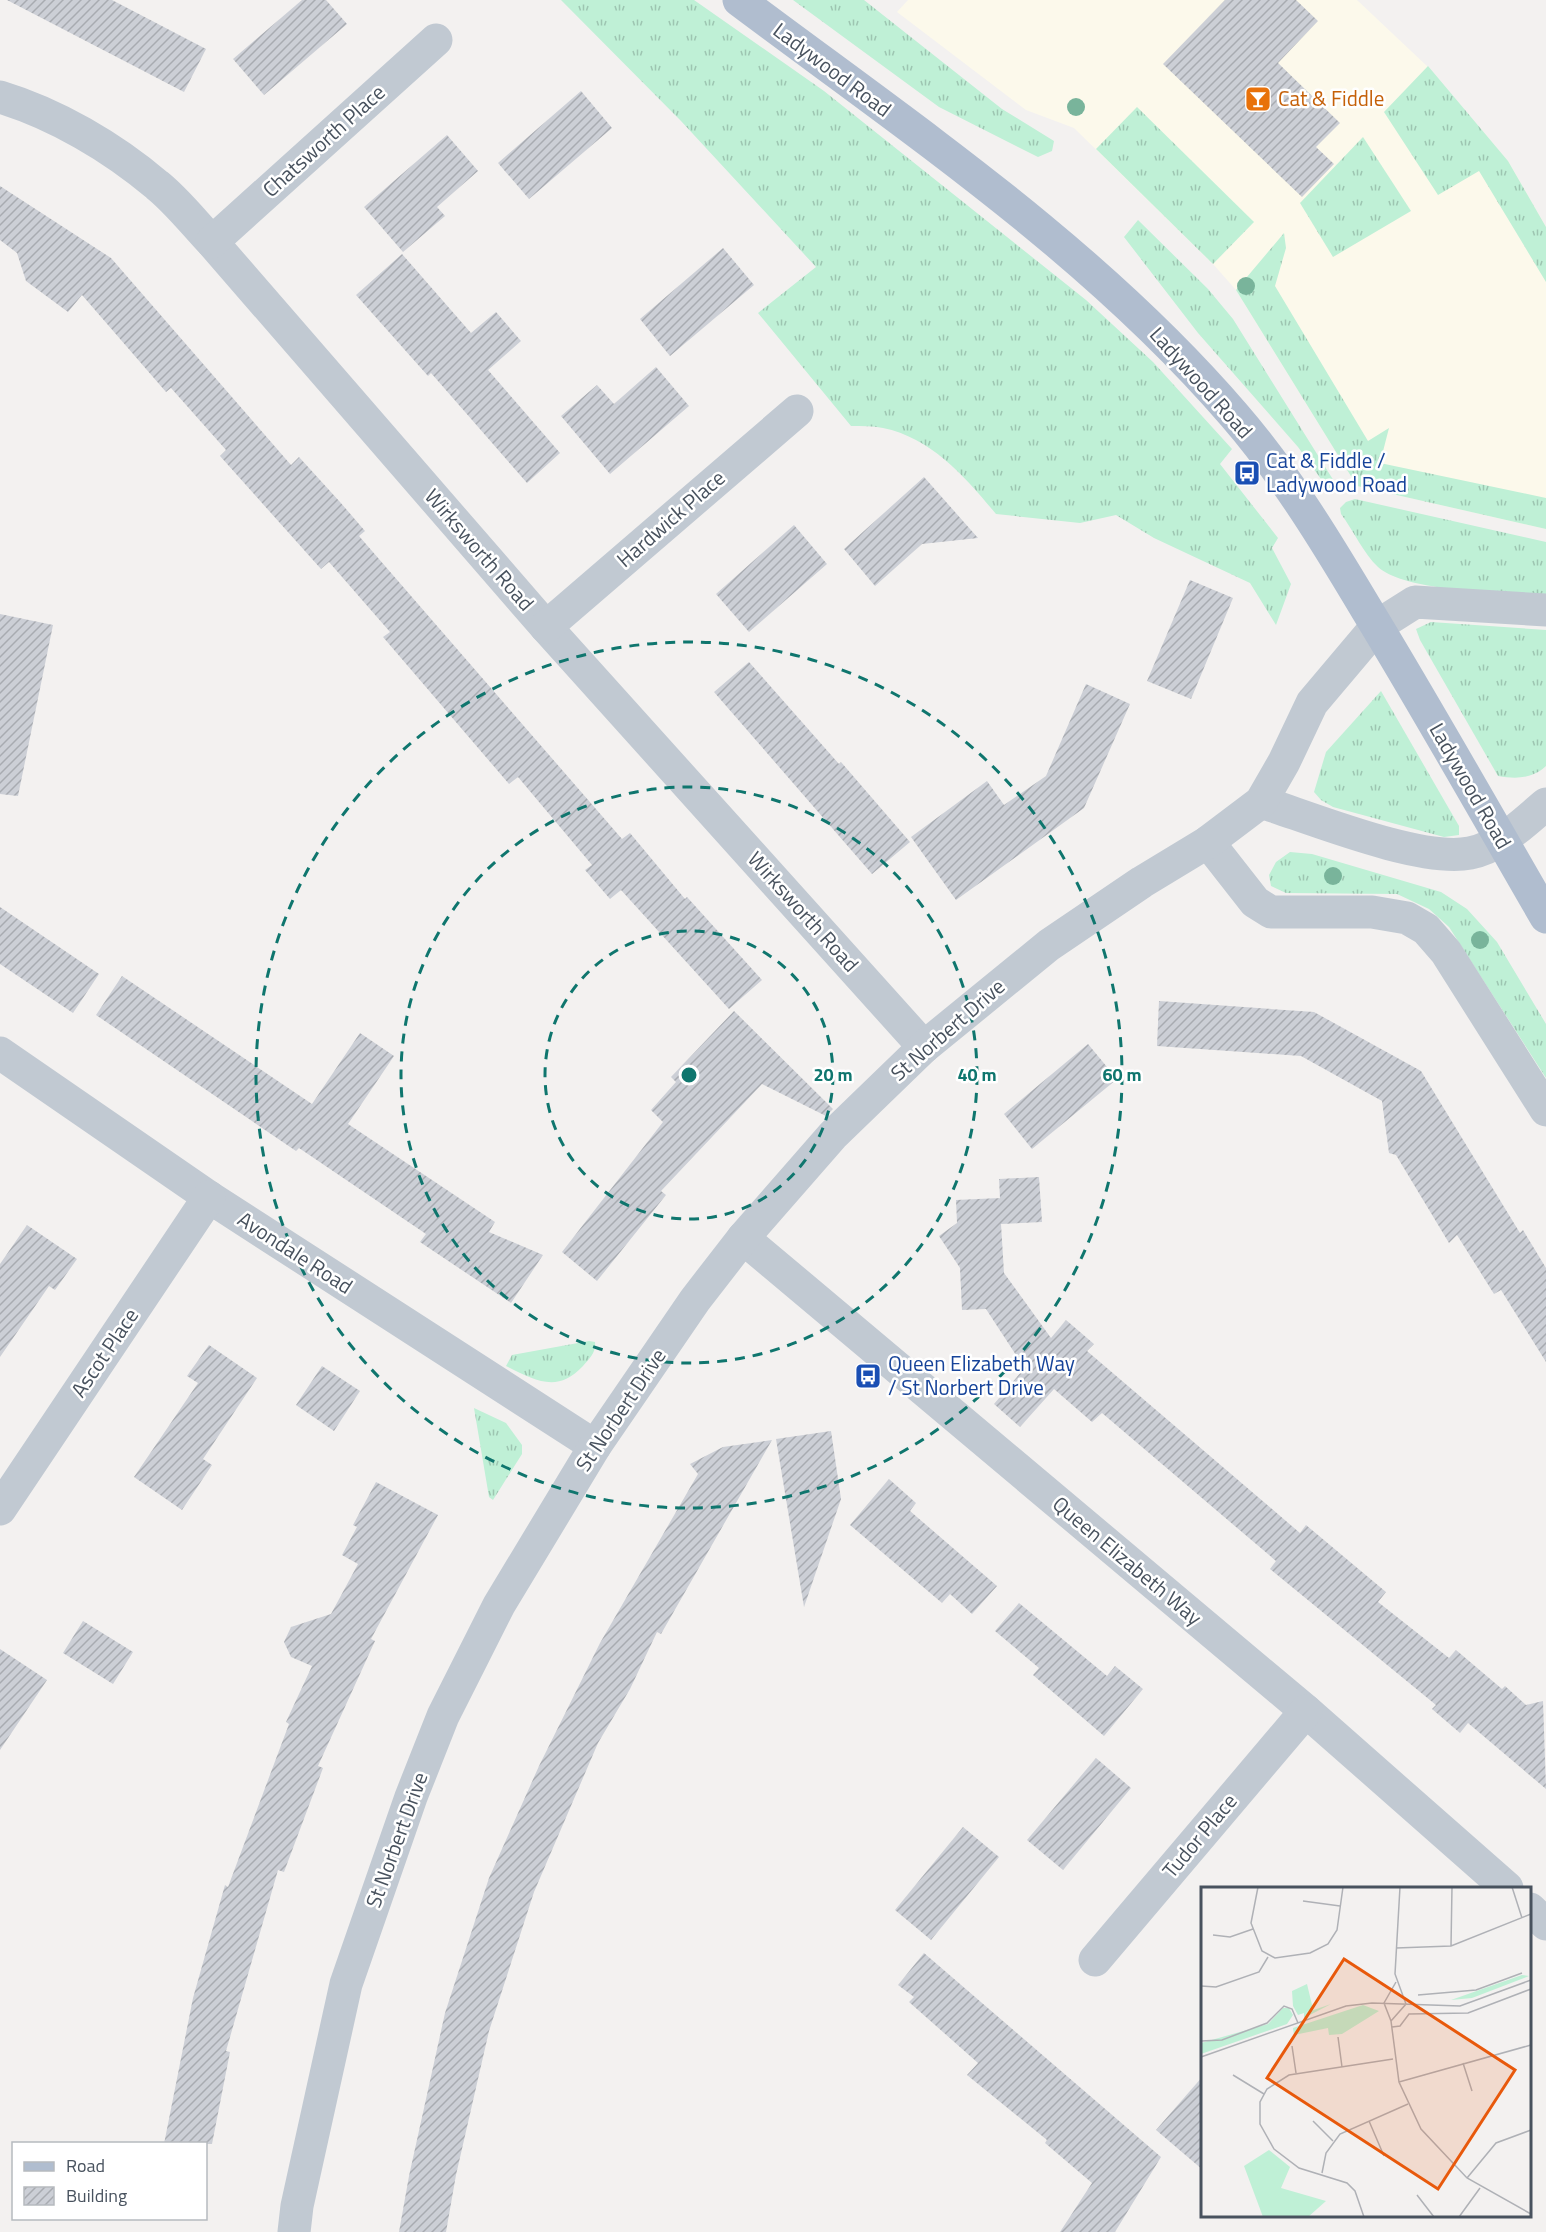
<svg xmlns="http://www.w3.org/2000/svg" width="1546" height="2232" font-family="'Titillium Web',sans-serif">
<defs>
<pattern id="grass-tufts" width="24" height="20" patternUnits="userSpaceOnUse" patternTransform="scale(1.5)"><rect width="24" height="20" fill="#bff0d6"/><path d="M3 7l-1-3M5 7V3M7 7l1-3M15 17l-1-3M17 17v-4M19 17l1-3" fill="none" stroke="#9dc5b1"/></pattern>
<pattern id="building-hatch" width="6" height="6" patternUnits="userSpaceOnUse" patternTransform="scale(1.5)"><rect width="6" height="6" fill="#cccfd6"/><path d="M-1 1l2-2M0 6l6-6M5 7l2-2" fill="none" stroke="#a8abb1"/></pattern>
</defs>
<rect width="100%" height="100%" fill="#f3f1f0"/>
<path fill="#fcf9eb" d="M 908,0 L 1357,0 L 1428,67 L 1508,161 L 1546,227 L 1546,529 L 1357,486 L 1236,290 L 1213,264 L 1074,128 L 1026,110 L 897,12 Z"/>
<g fill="url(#grass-tufts)">
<path d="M 561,0 L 694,0 L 824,91 L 1086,300 L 1153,362 L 1232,449 L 1220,464 L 1278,538 L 1272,548 L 1291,584 L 1276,625 L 1250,583 L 1154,538 L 1116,515 L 1080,523 L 996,514 C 966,478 932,438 883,428 C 873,426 861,426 851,426 L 758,313 L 816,267 L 681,121 Z"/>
<path d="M 793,0 L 864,0 L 1002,109 L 1054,141 L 1052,151 L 1038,157 L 939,107 Z"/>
<path d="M 1428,66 L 1508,161 L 1546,227 L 1546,282 L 1479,171 L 1438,195 L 1384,112 Z"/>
<path d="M 1137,107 L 1254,222 L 1213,264 L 1096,149 Z"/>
<path d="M 1363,137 L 1411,211 L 1333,257 L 1300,203 Z"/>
<path d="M 1138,220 L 1208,289 L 1233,319 L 1337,486 L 1335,492 L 1331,493 L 1298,447 L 1198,333 L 1124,237 Z"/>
<path d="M 1284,233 L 1286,248 L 1275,286 L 1368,441 L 1389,428 L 1380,463 L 1546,498 L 1546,529 L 1357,486 L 1236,290 Z"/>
<path d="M 1355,499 L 1546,542 L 1546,596 C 1508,593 1405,592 1378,567 C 1364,554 1353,530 1341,514 L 1340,508 L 1346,502 Z"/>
<path d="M 1431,622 L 1546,630 L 1546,766 C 1532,779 1516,779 1498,776 L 1420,640 L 1416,629 Z"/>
<path d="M 1381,691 L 1459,826 L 1459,835 L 1444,837 L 1333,807 L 1321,800 L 1314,792 L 1326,752 Z"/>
<path d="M 1290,852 L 1312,854 L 1441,892 L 1467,909 L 1497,942 L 1546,1024 L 1546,1078 L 1449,927 L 1429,909 L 1397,894 L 1286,893 L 1271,886 L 1269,875 L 1276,862 Z"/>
<path d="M 589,1341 L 595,1342 C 596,1353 590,1358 583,1366 C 557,1394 535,1380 506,1366 L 512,1355 Z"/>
<path d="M 474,1408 L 506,1423 L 522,1445 L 522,1454 L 493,1500 L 489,1497 Z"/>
</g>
<g fill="url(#building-hatch)">
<path d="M 7,0 L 112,0 L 206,49 L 184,92 Z"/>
<path d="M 302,0 L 326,0 L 347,24 L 264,95 L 233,59 Z"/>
<path d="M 1225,0 L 1296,0 L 1318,21 L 1278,63 L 1340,123 L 1316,147 L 1334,164 L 1302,197 L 1163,64 Z"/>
<path d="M 581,91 L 612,128 L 529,199 L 498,163 Z"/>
<path d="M 447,135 L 478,171 L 437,207 L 445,216 L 403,252 L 364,207 Z"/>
<path d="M 0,186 L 111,258 L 291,465 L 299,457 L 340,502 L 365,531 L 359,536 L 622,839 L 630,833 L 685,899 L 687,897 L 762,980 L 729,1009 L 621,890 L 610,899 L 585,870 L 592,865 L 518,777 L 509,784 L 383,637 L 390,632 L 329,562 L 321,569 L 220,456 L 226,450 L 171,388 L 166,392 L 82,295 L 68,312 L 26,281 L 17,253 L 0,240 Z"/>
<path d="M 723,248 L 754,285 L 670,356 L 640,319 Z"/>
<path d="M 402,254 L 471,333 L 496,312 L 521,341 L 488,370 L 560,453 L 527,483 L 431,373 L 428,376 L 356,295 Z"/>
<path d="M 656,367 L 689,406 L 610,474 L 561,416 L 597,385 L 614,404 Z"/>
<path d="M 924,477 L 978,538 L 922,544 L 875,586 L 844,549 Z"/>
<path d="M 794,525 L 827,564 L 749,632 L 716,594 Z"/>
<path d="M 1190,580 L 1233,598 L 1191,699 L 1147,681 Z"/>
<path d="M 0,614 L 53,625 L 18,796 L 0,794 Z"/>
<path d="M 749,662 L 839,764 L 841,762 L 910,842 L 872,874 L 714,692 Z"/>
<path d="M 1086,684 L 1130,704 L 1084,808 L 956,900 L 911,837 L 987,781 L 1004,805 L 1046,776 Z"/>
<path d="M 0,907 L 99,974 L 73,1013 L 0,964 Z"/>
<path d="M 122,976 L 312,1104 L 360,1033 L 394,1056 L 348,1124 L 495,1222 L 489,1232 L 543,1255 L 511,1303 L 420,1242 L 426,1234 L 299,1148 L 296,1151 L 96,1015 Z"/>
<path d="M 1159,1001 L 1314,1012 L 1421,1071 L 1520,1233 L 1523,1230 L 1546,1268 L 1546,1362 L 1501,1290 L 1494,1294 L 1457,1235 L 1449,1243 L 1396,1155 L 1389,1153 L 1382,1101 L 1301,1056 L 1157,1046 Z"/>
<path d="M 734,1011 L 833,1109 L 826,1116 L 762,1084 L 661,1191 L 666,1195 L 597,1281 L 562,1252 L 663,1122 L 651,1110 L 676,1082 L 671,1077 Z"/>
<path d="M 1088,1044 L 1117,1079 L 1032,1149 L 1004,1114 Z"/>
<path d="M 1039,1177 L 1042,1222 L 1001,1224 L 1004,1273 L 1051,1338 L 1066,1320 L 1094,1344 L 1087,1351 L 1300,1533 L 1306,1525 L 1386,1592 L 1378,1602 L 1449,1658 L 1456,1650 L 1502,1689 L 1505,1686 L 1526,1705 L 1543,1701 L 1546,1789 L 1468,1723 L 1460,1733 L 1432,1709 L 1436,1705 L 1270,1569 L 1276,1561 L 1102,1413 L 1092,1422 L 1054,1389 L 1020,1427 L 994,1404 L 1027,1365 L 1016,1355 L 986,1309 L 962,1310 L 960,1268 L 939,1236 L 957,1223 L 956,1200 L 1000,1198 L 1001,1218 L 999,1179 Z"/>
<path d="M 27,1225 L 77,1259 L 55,1290 L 49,1286 L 0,1357 L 0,1264 Z"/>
<path d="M 209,1345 L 257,1378 L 203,1459 L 212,1465 L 182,1510 L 134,1477 L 198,1383 L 187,1376 Z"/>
<path d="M 322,1366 L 360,1391 L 334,1431 L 296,1405 Z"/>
<path d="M 831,1431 L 841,1499 L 804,1607 L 776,1439 Z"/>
<path d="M 772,1440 L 661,1634 L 657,1632 L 630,1689 L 598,1743 L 534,1892 L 489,2031 L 456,2175 L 446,2232 L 399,2232 L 409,2176 L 445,2013 L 489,1878 L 539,1766 L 600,1643 L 698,1474 L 690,1464 L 723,1447 Z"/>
<path d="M 889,1479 L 916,1503 L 910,1511 L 997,1586 L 972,1614 L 950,1594 L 942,1603 L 850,1525 Z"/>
<path d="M 376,1482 L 438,1515 L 371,1639 L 375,1641 L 318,1766 L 323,1768 L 284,1872 L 278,1870 L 226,2051 L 230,2052 L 212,2144 L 164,2144 L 193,1998 L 225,1885 L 228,1887 L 289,1724 L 286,1722 L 312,1666 L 291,1657 L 284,1642 L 291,1627 L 331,1614 L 358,1564 L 342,1555 L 357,1527 L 353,1525 Z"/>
<path d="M 1019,1603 L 1107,1676 L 1115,1666 L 1143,1689 L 1104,1736 L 1033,1675 L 1039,1668 L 995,1631 Z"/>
<path d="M 83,1621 L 133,1652 L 113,1684 L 63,1653 Z"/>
<path d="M 0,1649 L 47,1680 L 0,1750 Z"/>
<path d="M 1096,1758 L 1131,1788 L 1063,1870 L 1027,1840 Z"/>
<path d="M 963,1827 L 999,1857 L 931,1940 L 895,1910 Z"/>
<path d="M 924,1953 L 1161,2157 L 1115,2232 L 1060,2232 L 1092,2183 L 1045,2143 L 1047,2140 L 967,2075 L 978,2063 L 909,2002 L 914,1997 L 898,1985 Z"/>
<path d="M 1203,2076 L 1203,2170 L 1156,2130 Z"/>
</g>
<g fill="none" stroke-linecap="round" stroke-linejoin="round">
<g stroke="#c1c9d2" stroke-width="33">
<path d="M 0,97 C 56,114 112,147 157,185 C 177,201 194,223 212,242 L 546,627 L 924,1047"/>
<path d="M 212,242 L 436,40"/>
<path d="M 546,627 L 797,411"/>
<path d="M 1208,842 L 1255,902 L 1271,912 L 1372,912 L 1407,918 L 1426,929 L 1446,952 L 1546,1110"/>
<path d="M 0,1053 L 209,1197 L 595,1446"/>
<path d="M 743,1238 L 1306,1711 L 1507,1888"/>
<path d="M 0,1509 L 209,1197"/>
<path d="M 1530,1909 L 1546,1924"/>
<path d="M 1095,1960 L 1306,1711"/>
</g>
<g stroke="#c1c9d2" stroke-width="33">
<path d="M 1261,802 C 1311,818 1421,863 1470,853 C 1500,847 1523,823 1546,804"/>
<path d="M 294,2232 L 297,2206 L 346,1984 L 411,1797 L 443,1716 L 499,1605 L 595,1446 L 695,1300 L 743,1238 L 833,1135 L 924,1047 L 1049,945 L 1142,882 L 1208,842 L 1261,802 L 1284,762 L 1312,703 L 1377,626 L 1415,602 L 1546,610"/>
</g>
<path stroke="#b0bdcf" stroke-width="33" d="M 739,0 C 911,129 1093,251 1234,415 C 1286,475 1327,543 1367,610 C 1429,712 1487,815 1546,917"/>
</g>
<g fill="#79b49b">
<circle cx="1076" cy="107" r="9"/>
<circle cx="1246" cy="286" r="9"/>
<circle cx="1333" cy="876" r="9"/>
<circle cx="1480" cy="940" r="9"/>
</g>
<g fill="none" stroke="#0f766e" stroke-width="3" stroke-dasharray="10 8">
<circle cx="689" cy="1075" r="144"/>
<circle cx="689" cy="1075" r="288"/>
<circle cx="689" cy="1075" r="433"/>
</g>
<defs>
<symbol id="bar-square" viewBox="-11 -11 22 22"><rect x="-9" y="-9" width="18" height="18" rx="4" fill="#e8710a" stroke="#fff"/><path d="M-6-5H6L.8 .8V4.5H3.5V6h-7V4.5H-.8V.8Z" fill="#fff"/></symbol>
<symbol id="bus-square" viewBox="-11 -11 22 22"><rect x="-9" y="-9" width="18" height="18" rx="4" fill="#1a4fb4" stroke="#fff"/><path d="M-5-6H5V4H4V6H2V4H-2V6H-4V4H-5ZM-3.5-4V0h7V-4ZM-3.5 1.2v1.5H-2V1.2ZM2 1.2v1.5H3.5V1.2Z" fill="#fff"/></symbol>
</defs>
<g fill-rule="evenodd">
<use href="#bar-square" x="1243" y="84" width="30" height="30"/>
<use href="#bus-square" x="1232" y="458" width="30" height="30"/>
<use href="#bus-square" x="853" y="1361" width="30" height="30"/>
</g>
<g text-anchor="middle" stroke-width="5" stroke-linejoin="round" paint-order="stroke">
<g font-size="21" fill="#48525e" stroke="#fff">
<text transform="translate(832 70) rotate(37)" y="7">Ladywood Road</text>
<text transform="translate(324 141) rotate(-42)" y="7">Chatsworth Place</text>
<text transform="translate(1201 383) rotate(48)" y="7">Ladywood Road</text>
<text transform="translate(671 519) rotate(-41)" y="7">Hardwick Place</text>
<text transform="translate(479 550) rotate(49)" y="7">Wirksworth Road</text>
<text transform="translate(1470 786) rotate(60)" y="7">Ladywood Road</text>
<text transform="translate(803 912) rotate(48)" y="7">Wirksworth Road</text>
<text transform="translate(948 1030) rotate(-41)" y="7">St Norbert Drive</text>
<text transform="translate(295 1253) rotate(33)" y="7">Avondale Road</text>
<text transform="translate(105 1353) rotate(-56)" y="7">Ascot Place</text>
<text transform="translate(621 1410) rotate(-56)" y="7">St Norbert Drive</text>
<text transform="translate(1127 1561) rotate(40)" y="7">Queen Elizabeth Way</text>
<text transform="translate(1200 1836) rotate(-50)" y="7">Tudor Place</text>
<text transform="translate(397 1840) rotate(-70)" y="7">St Norbert Drive</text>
</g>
<g font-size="21" fill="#c56008" stroke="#fff" text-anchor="start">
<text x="1278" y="106">Cat &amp; Fiddle</text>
</g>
<g font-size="21" fill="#164399" stroke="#fff" text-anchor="start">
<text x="1266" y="468">Cat &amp; Fiddle /<tspan x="1266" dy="24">Ladywood Road</tspan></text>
<text x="888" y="1371">Queen Elizabeth Way<tspan x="888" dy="24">/ St Norbert Drive</tspan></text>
</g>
</g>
<g transform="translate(1201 1887)">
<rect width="330" height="330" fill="#f3f1f0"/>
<path d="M 321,88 L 328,89 L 271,111 L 250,113 ZM 106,97 L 112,122 L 104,126 L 130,117 L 103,131 L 103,126 L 97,128 L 92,119 L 91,104 ZM 162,118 L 178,124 L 141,147 L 128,148 L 127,141 L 93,148 L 92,141 ZM 82,121 L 88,121 L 92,128 L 86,137 L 0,167 L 0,156 L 67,137 ZM 68,263 L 89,280 L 80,301 L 125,314 L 107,330 L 62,330 L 43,279 Z" fill="#bff0d6"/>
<path fill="none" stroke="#afb1b6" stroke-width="1.5" d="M 57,0 L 50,36 L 61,64 L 74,71 L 109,66 L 127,57 L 136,43 L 142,0M 311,0 L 321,31M 102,14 L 139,19M 12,48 L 29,50 L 52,42M 250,59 L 251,0M 195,61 L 250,59 L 330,27M 195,95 L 183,116 L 190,134 L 198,195 L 220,242 L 266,291 L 330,327M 0,99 L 15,100 L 58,85 L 67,70M 217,108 L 275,103 L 321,86M 190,134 L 205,117 L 194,87 L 199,0M 191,140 L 199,139 L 208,127 L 267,126 L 330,102M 137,150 L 141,180M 0,154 L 21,153 L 66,136 L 83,119 L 91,122 L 97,136M 91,159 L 95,186M 0,170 L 145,119 L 171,116 L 259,119 L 330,93M 262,176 L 271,204M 32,188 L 63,207M 198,195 L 330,158M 112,234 L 132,254M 168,234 L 183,269M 121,286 L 125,266 L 139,247 L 207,217M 266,291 L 295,256 L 330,243M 216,308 L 233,330M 163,330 L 154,304 L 146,296 L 98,281 L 73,262 L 59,237 L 59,215 L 66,202 L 88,188 L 192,172M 258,330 L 279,301"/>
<path fill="#e8590c" fill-opacity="0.15" stroke="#e8590c" stroke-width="3" d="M 143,72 L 314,183 L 237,302 L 66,191 Z"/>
<rect width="330" height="330" fill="none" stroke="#48525e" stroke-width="3"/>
</g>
<circle cx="689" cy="1075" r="9" fill="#0f766e" stroke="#fff" stroke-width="3"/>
<g font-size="18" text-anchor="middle" font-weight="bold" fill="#0f766e" stroke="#fff" stroke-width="5" stroke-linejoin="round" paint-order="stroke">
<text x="833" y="1081">20 m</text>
<text x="977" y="1081">40 m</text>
<text x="1122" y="1081">60 m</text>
</g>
<rect x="12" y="2142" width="195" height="78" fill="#ffffff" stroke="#b6babf" stroke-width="1.5"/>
<rect x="24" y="2162" width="30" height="9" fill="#b0bdcf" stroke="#b6babf" stroke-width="1.5"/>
<text x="66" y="2172" font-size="18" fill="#48525e">Road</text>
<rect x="24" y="2187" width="30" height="18" fill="url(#building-hatch)" stroke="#b6babf" stroke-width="1.5"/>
<text x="66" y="2202" font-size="18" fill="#48525e">Building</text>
</svg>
